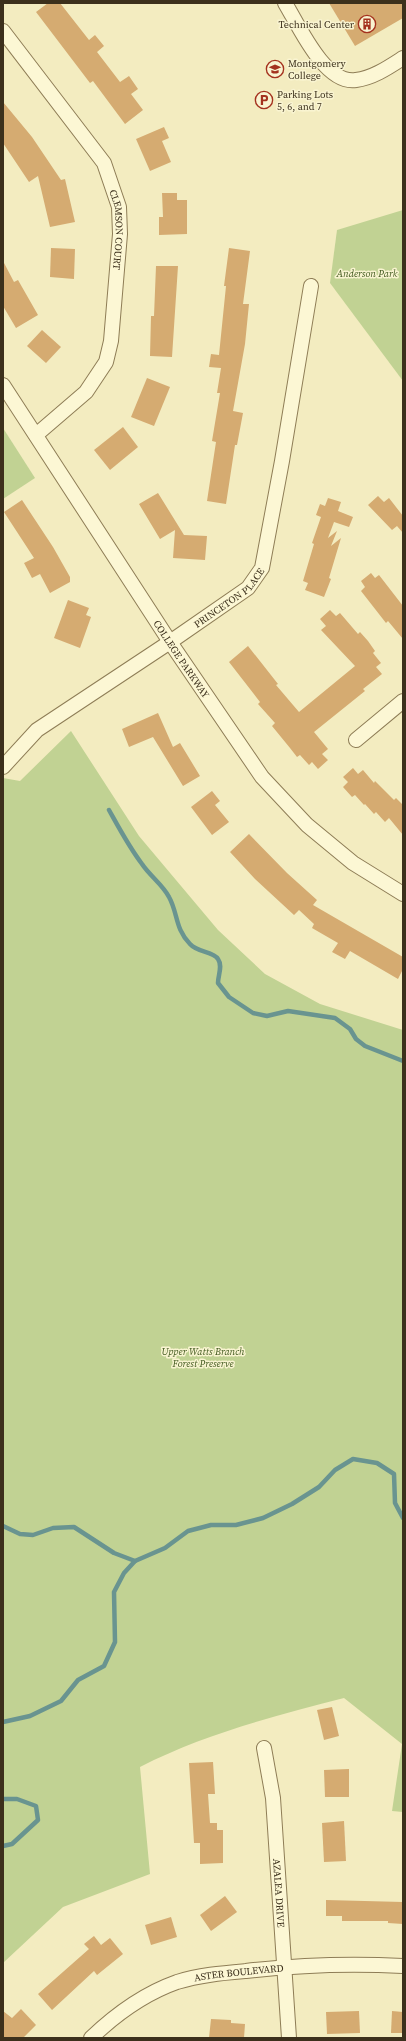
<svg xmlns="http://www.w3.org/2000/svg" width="406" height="2041" font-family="'Source Serif 4',serif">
<rect width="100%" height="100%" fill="#f3ecc0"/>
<g fill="#c1d293">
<path d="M 403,210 L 403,381 L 330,283 L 337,230 Z"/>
<path d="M 3,428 L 35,478 L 3,499 Z"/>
<path d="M 71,731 L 139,836 L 218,930 L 265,974 L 320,1004 L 403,1030 L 403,1812 L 392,1811 L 402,1744 L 344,1698 C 275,1716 204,1734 140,1767 L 150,1874 L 63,1907 L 3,1963 L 3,778 L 20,781 Z"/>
</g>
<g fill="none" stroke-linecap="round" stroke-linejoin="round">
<g stroke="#699490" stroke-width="4.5">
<path d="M 109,810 C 119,828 129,847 142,864 C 150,876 163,885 169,897 C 178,913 175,929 190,944 C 198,953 213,951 218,959 C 223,966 218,975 218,983 L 229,997 L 253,1013 L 267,1016 L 288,1011 L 335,1018 L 350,1029 L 356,1039 L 365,1046 L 403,1061"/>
<path d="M 3,1526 L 20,1534 L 33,1535 L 53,1528 L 74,1527 L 114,1553 L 135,1561"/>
<path d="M 3,1722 L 30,1716 L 61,1701 L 78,1680 L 104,1666 L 115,1642 L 114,1592 L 124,1573 L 135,1561 L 165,1548 L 188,1531 L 211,1525 L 236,1525 L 263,1518 L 292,1504 L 319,1487 L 335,1470 L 353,1459 L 377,1463 L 394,1474 L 395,1503 L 403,1518"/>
<path d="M 3,1799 L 17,1799 L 36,1806 L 38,1820 L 12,1844 L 3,1846"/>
</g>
</g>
<g fill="#d5ab71">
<path d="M 48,3 L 60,3 L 89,40 L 95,35 L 104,46 L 97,52 L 120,82 L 129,76 L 138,89 L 131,94 L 143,110 L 125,124 L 93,81 L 90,83 L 36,12 Z"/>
<path d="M 329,3 L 403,3 L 403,18 L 355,46 Z"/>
<path d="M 3,102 L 32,137 L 61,180 L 65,179 L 75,222 L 50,227 L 38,176 L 29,182 L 3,143 Z"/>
<path d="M 164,127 L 169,138 L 162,141 L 171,162 L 150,171 L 136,139 Z"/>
<path d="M 162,193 L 177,193 L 177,200 L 187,200 L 187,234 L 159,235 L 159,217 L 163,217 Z"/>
<path d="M 51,248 L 75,249 L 74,279 L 50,277 Z"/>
<path d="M 229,248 L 250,251 L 243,304 L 249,304 L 245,344 L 233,411 L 243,413 L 237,445 L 235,445 L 226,504 L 207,501 L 216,442 L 212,441 L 220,393 L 217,393 L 221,368 L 209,367 L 211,354 L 219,355 L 226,286 L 224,286 Z"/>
<path d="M 3,261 L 14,282 L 18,280 L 38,315 L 16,328 L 3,306 Z"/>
<path d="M 156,266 L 178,266 L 172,357 L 150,356 L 151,316 L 154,316 Z"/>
<path d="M 42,330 L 61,347 L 46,363 L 27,346 Z"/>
<path d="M 147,378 L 170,387 L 154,426 L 131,417 Z"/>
<path d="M 123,427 L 138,447 L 110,470 L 94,450 Z"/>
<path d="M 158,493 L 184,535 L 207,536 L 205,560 L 173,558 L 175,530 L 160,539 L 139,504 Z"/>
<path d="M 378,496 L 384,502 L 389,498 L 403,516 L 403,533 L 397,526 L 392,530 L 368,505 Z"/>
<path d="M 328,498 L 341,502 L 338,511 L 353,517 L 349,527 L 334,522 L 328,538 L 337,531 L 331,546 L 341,538 L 329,578 L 331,579 L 324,597 L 305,590 L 308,583 L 303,581 L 314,544 L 312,543 L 321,517 L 316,515 L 320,504 L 325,506 Z"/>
<path d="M 22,500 L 53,547 L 70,577 L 70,582 L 50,593 L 40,574 L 32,578 L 24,563 L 34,558 L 4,512 Z"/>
<path d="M 371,573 L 375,578 L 379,575 L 403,606 L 403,639 L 388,621 L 386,623 L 361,591 L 365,587 L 361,581 Z"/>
<path d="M 68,600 L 89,608 L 86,615 L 91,617 L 80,648 L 54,638 Z"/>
<path d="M 330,610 L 336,616 L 340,613 L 358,634 L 360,632 L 368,641 L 375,651 L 373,653 L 381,663 L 376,667 L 382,674 L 363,689 L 365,691 L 314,732 L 328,749 L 322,754 L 328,760 L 318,769 L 312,762 L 309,765 L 300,755 L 297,757 L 290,748 L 272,726 L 275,723 L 258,704 L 260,702 L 229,662 L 248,646 L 278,684 L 276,685 L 299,712 L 355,666 L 321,630 L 326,626 L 320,619 Z"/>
<path d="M 158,713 L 173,747 L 180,743 L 200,776 L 183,786 L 153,737 L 129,747 L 122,729 Z"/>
<path d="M 353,768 L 358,774 L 363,770 L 374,783 L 375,781 L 394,800 L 396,798 L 403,805 L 403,835 L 389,818 L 385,822 L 376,812 L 374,814 L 365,804 L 364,805 L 355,795 L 352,797 L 343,787 L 348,782 L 343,777 Z"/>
<path d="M 212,791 L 220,801 L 215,805 L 229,822 L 212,835 L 191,807 Z"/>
<path d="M 249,834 L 287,873 L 317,900 L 313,905 L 403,957 L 403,969 L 398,979 L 350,951 L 345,959 L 332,952 L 338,943 L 312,928 L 314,924 L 299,910 L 294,915 L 255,879 L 230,852 Z"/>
<path d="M 332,1707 L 339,1736 L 324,1740 L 317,1710 Z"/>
<path d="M 213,1762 L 215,1794 L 208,1794 L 210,1823 L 217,1823 L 217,1830 L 223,1830 L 223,1863 L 200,1864 L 200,1843 L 194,1843 L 189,1763 Z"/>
<path d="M 349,1769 L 349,1797 L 325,1797 L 324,1770 Z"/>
<path d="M 344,1821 L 346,1861 L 324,1862 L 322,1823 Z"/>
<path d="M 225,1896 L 237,1912 L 211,1931 L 200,1915 Z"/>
<path d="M 326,1900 L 403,1902 L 403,1924 L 388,1923 L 388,1921 L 342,1921 L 342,1916 L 326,1916 Z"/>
<path d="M 171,1917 L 177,1937 L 151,1945 L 145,1925 Z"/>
<path d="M 94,1936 L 101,1945 L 110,1938 L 123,1954 L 97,1975 L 94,1971 L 52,2010 L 38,1994 L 89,1949 L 84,1944 Z"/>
<path d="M 21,2009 L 36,2025 L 23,2038 L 3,2038 L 3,2011 L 12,2018 Z"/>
<path d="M 359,2011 L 360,2033 L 327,2034 L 326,2012 Z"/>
<path d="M 392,2011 L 403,2012 L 403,2033 L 391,2033 Z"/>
<path d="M 211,2019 L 231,2020 L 231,2023 L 245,2024 L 244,2038 L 209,2038 Z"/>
</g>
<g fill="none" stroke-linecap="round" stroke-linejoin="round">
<defs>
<g id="minor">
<path d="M 285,3 C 299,26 325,85 356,80 C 373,78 389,67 403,58"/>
<path id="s1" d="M 3,31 L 104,163 L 119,207 L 120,234 L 111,341 L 106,362 L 86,392 L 36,435"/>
<path id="s2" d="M 3,385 L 170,642 L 262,777 L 307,825 L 353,863 L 403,894"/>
<path d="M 356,740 L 403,701"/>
<path id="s3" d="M 3,767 L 37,730 L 170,642 L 248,588 L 262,568 L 282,461 L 311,286"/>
<path id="s4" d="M 264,1748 L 273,1798 L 289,2038"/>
<path id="s5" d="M 91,2038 C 115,2015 146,1993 177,1982 C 199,1975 223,1973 246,1971 C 298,1965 350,1963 403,1966"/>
</g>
</defs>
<use href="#minor" stroke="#8e7d56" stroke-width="16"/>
<use href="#minor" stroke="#fcf7d4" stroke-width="14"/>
</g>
<defs>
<symbol id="building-ring" viewBox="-11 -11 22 22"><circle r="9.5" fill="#f9f4d1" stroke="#a4321e" stroke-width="1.5"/><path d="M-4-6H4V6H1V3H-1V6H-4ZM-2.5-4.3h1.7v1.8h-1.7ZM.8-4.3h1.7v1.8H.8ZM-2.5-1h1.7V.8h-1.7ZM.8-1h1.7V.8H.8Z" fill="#a4321e"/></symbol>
<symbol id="university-ring" viewBox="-11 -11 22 22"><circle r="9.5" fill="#f9f4d1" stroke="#a4321e" stroke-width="1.5"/><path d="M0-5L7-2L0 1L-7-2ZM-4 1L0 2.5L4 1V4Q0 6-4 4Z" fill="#a4321e"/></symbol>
<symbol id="parking-ring" viewBox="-11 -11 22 22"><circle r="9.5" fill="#f9f4d1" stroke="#a4321e" stroke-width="1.5"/><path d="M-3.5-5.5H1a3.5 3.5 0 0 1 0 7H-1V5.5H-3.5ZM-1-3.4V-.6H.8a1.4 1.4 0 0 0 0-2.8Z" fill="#a4321e"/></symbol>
</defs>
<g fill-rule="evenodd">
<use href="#building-ring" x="357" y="14" width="20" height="20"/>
<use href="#university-ring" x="265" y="59" width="20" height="20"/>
<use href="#parking-ring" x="254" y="90" width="20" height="20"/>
</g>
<g text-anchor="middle" stroke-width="3" stroke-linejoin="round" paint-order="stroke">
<g font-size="10" fill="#3c301c" stroke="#f9f4d1" text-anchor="start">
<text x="354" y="28" text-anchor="end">Technical Center</text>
<text x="288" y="67">Montgomery<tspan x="288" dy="12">College</tspan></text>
<text x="277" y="98">Parking Lots<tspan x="277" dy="12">5, 6, and 7</tspan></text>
</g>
<g font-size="10" fill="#3c301c" stroke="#f9f4d1">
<text dy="4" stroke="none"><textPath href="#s1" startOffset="235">CLEMSON COURT</textPath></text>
<text dy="4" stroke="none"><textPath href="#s3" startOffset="284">PRINCETON PLACE</textPath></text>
<text dy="4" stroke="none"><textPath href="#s2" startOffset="327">COLLEGE PARKWAY</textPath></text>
<text dy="4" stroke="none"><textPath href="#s4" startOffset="146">AZALEA DRIVE</textPath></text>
<text dy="4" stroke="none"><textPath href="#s5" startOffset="166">ASTER BOULEVARD</textPath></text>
</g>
<g font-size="10" font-style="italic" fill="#435b20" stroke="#f9f4d1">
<text x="367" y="277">Anderson Park</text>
<text x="203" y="1355">Upper Watts Branch<tspan x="203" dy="12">Forest Preserve</tspan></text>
</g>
</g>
<rect width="406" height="2041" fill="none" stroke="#3c301c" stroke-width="8"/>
</svg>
